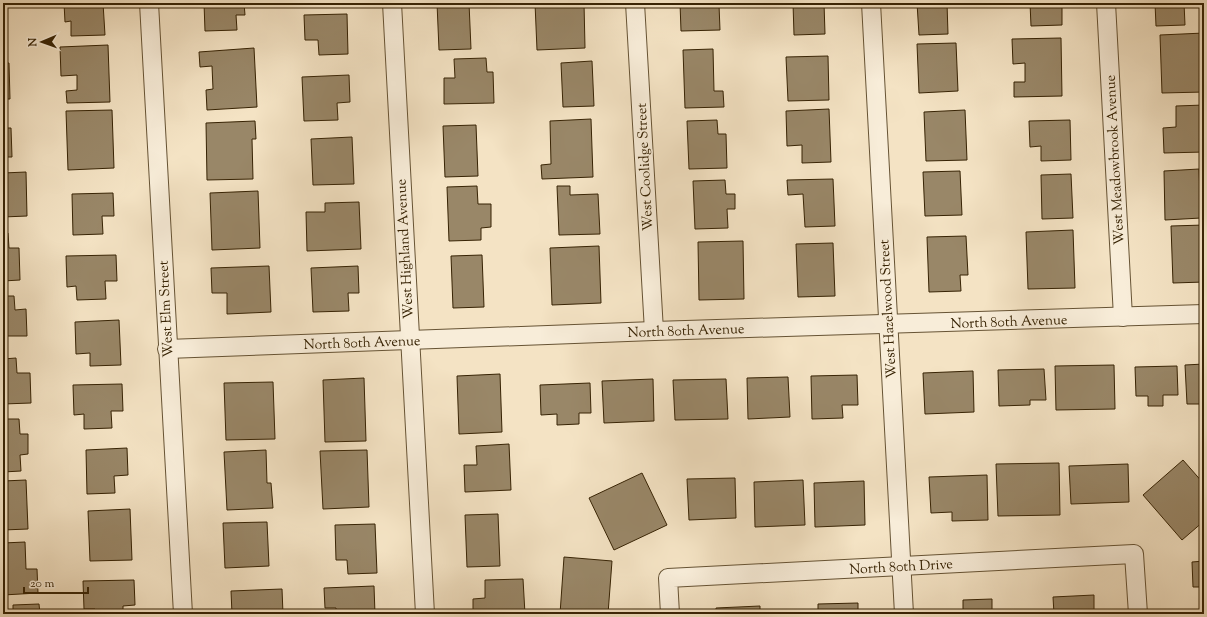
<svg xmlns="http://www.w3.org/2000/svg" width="1207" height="617" font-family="'Sorts Mill Goudy',serif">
<rect width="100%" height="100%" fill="#f4e3c4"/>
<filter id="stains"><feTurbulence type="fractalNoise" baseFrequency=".005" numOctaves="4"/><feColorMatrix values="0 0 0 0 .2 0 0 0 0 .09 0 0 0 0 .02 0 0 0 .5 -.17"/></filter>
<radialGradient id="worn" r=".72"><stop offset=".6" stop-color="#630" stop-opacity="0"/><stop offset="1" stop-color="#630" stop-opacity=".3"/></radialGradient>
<g fill="#998768" stroke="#372304">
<path d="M 64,3 L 103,3 L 105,35 L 71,36 L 71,21 L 65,22 Z"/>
<path d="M 204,3 L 244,3 L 245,15 L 236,15 L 237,30 L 205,31 Z"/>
<path d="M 437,3 L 469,3 L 471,49 L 439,50 Z"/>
<path d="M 535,3 L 584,3 L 585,48 L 537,50 Z"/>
<path d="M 680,3 L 710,3 L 710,6 L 719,5 L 720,30 L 681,31 Z"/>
<path d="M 793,3 L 824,3 L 825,34 L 794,35 Z"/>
<path d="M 917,3 L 947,3 L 948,34 L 919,35 Z"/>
<path d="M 1030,3 L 1062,3 L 1062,25 L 1031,26 Z"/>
<path d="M 1155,3 L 1184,3 L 1185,25 L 1156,26 Z"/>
<path d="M 347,14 L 348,54 L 319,55 L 318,40 L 305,40 L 304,15 Z"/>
<path d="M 1204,33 L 1204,92 L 1162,93 L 1160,35 Z"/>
<path d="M 1061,38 L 1062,96 L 1014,97 L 1014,82 L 1025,82 L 1025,63 L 1013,64 L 1012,39 Z"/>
<path d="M 956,43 L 958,91 L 919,93 L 917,44 Z"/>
<path d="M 108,45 L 110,102 L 67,103 L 66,91 L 77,90 L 77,75 L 61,76 L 60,47 Z"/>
<path d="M 254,48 L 257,107 L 207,110 L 206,90 L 213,89 L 212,66 L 200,67 L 199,52 Z"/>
<path d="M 713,49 L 714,91 L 723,91 L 724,107 L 685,108 L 683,50 Z"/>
<path d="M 828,56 L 829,100 L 788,101 L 786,57 Z"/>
<path d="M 486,58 L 487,72 L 493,72 L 494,103 L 444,104 L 444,78 L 455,78 L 454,59 Z"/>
<path d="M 592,61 L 594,106 L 563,107 L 561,63 Z"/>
<path d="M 3,63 L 9,63 L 10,99 L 3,99 Z"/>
<path d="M 349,75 L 350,102 L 337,103 L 338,120 L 304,121 L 302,77 Z"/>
<path d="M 1204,105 L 1204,152 L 1164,153 L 1163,128 L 1176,127 L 1176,106 Z"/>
<path d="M 829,109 L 831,162 L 802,163 L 802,145 L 787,146 L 786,111 Z"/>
<path d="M 112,110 L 114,168 L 68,170 L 66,111 Z"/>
<path d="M 965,110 L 967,160 L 926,161 L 924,112 Z"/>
<path d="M 591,119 L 593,177 L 542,179 L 541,165 L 551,164 L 550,121 Z"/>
<path d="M 717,120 L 718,134 L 726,134 L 727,168 L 689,169 L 687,121 Z"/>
<path d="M 1070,120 L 1071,160 L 1041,161 L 1041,146 L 1030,147 L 1029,121 Z"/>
<path d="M 255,121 L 256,139 L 252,139 L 253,179 L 207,180 L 206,123 Z"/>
<path d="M 476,125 L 478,176 L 445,177 L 443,126 Z"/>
<path d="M 3,128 L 11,128 L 12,157 L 3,157 Z"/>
<path d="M 352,137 L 354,184 L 313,185 L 311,139 Z"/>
<path d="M 1199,169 L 1201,218 L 1165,220 L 1164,171 Z"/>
<path d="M 960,171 L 962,215 L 925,216 L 923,172 Z"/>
<path d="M 26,172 L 27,216 L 3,217 L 3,173 Z"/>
<path d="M 1071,174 L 1073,218 L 1042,219 L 1041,175 Z"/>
<path d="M 833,179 L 835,226 L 805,227 L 803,194 L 788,195 L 787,180 Z"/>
<path d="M 725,180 L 726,194 L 735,194 L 735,209 L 727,209 L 728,228 L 695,229 L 693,181 Z"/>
<path d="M 477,186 L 478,204 L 491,204 L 491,227 L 481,228 L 481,240 L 449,241 L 447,187 Z"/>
<path d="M 557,186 L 570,186 L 570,195 L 598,194 L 600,234 L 559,235 Z"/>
<path d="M 258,191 L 260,248 L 212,250 L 210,193 Z"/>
<path d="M 113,193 L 114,216 L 102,216 L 103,234 L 73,235 L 72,194 Z"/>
<path d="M 359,202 L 361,249 L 307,251 L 306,212 L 325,212 L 325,203 Z"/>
<path d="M 1204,225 L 1204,282 L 1173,283 L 1171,226 Z"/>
<path d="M 1073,230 L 1075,288 L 1028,289 L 1026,232 Z"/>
<path d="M 3,233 L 8,233 L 9,248 L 19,248 L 20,280 L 3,281 Z"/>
<path d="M 966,236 L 968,275 L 960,275 L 961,291 L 929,292 L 927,237 Z"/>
<path d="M 743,241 L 744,299 L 699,300 L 698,242 Z"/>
<path d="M 833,243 L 835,296 L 798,297 L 796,244 Z"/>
<path d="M 599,246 L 601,303 L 552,305 L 550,248 Z"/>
<path d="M 116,255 L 117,281 L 105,281 L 106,299 L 77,300 L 76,286 L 67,287 L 66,256 Z"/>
<path d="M 482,255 L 484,307 L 453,308 L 451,256 Z"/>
<path d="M 269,266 L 271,312 L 227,314 L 227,293 L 212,293 L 211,268 Z"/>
<path d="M 358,266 L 359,293 L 348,293 L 349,311 L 313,312 L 311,268 Z"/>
<path d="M 3,296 L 14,296 L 15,310 L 26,309 L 27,336 L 3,336 Z"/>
<path d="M 119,320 L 121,365 L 90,366 L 90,353 L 76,354 L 75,322 Z"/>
<path d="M 16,358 L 17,373 L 30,373 L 31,403 L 3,404 L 3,359 Z"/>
<path d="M 1204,364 L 1204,404 L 1187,404 L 1185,365 Z"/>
<path d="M 1114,365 L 1115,409 L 1056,410 L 1055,366 Z"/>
<path d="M 1177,366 L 1178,395 L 1163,395 L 1163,406 L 1148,406 L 1148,396 L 1136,396 L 1135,367 Z"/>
<path d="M 1044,369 L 1046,400 L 1030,400 L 1030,405 L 999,406 L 998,370 Z"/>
<path d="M 973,371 L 974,412 L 925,414 L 923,373 Z"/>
<path d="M 500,374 L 502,432 L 459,434 L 457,376 Z"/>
<path d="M 857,375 L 858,405 L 842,405 L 843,418 L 812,419 L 811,376 Z"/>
<path d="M 788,377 L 790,417 L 748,419 L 747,378 Z"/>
<path d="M 364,378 L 366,441 L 325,442 L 323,380 Z"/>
<path d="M 653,379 L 654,421 L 604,423 L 602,381 Z"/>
<path d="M 726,379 L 728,419 L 675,420 L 673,380 Z"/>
<path d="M 273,382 L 275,439 L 226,440 L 224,383 Z"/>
<path d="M 590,383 L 591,413 L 579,413 L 579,424 L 557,425 L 557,414 L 541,415 L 540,385 Z"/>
<path d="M 122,384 L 123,411 L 111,411 L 112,428 L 84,429 L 84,414 L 74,415 L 73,385 Z"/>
<path d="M 3,419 L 19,419 L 20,434 L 28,434 L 28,454 L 20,455 L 21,471 L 3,472 Z"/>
<path d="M 509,444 L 511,490 L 465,492 L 464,465 L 477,465 L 476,446 Z"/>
<path d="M 127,448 L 128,475 L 114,476 L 115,493 L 87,494 L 86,450 Z"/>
<path d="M 266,450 L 267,483 L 271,483 L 273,508 L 227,510 L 224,452 Z"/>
<path d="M 367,450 L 369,507 L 323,509 L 320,451 Z"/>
<path d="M 1183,460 L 1204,484 L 1204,521 L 1182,540 L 1143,495 Z"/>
<path d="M 1059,463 L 1060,515 L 998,516 L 996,464 Z"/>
<path d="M 1128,464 L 1129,502 L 1071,504 L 1069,466 Z"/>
<path d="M 642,473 L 667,525 L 614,550 L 589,498 Z"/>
<path d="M 987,475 L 988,520 L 952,521 L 952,512 L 931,513 L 929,477 Z"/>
<path d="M 735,478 L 736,518 L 689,520 L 687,479 Z"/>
<path d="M 26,480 L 28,529 L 3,530 L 3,481 Z"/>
<path d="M 803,480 L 805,525 L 755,527 L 754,482 Z"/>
<path d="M 864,481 L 865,525 L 815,527 L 814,483 Z"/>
<path d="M 130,509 L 132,560 L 90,561 L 88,511 Z"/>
<path d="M 498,514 L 500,566 L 467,567 L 465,515 Z"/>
<path d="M 267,522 L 269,566 L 225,568 L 223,523 Z"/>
<path d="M 375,524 L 377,573 L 348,574 L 347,560 L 336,560 L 335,525 Z"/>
<path d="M 25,542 L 26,569 L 37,569 L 38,593 L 3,595 L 3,543 Z"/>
<path d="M 564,557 L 612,561 L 608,614 L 560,614 Z"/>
<path d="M 1204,561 L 1204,587 L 1193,587 L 1192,562 Z"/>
<path d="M 523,579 L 525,614 L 473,614 L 473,599 L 485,598 L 485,580 Z"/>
<path d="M 134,580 L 135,605 L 123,606 L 123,614 L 95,614 L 95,609 L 84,609 L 83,581 Z"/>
<path d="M 374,586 L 375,614 L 336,614 L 336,608 L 325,608 L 324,588 Z"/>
<path d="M 282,589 L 283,614 L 232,614 L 231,591 Z"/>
<path d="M 1094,595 L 1094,614 L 1054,614 L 1053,597 Z"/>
<path d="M 992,599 L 992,614 L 963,614 L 963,600 Z"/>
<path d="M 858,603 L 858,614 L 818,614 L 818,604 Z"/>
<path d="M 39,604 L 40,614 L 13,614 L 13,605 Z"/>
<path d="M 760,606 L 760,614 L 716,614 L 716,608 Z"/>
</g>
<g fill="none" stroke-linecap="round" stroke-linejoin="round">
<defs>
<g id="street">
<path d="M 149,3 L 183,614"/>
<path d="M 392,3 L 425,614"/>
<path d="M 635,3 L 654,331"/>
<path d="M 871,3 L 904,614"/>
<path d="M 1106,3 L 1123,317"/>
<path d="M 167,349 L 654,331 L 1204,314"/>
<path d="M 670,614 L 668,578 L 1134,554 L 1138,614"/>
</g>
</defs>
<use href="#street" stroke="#665334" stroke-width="20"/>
<use href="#street" stroke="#f8edd9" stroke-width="18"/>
</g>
<g text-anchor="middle" stroke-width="3" stroke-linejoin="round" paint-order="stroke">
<g font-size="14" fill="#372304" stroke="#f8edd9">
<text transform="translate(1114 160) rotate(-93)" y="5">West Meadowbrook Avenue</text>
<text transform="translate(644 167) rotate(-93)" y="5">West Coolidge Street</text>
<text transform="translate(404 249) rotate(-93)" y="5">West Highland Avenue</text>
<text transform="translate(165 309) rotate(-93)" y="5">West Elm Street</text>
<text transform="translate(887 309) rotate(-93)" y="5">West Hazelwood Street</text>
<text transform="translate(1009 321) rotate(-2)" y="5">North 80th Avenue</text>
<text transform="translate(686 330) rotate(-2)" y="5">North 80th Avenue</text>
<text transform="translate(362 342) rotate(-2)" y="5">North 80th Avenue</text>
<text transform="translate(901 566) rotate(-3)" y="5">North 80th Drive</text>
</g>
</g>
<rect width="1207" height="617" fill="none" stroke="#f4e3c4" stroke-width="16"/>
<rect x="4" y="4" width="1199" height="609" fill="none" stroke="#372304" stroke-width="2"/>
<rect x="8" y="8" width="1191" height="601" fill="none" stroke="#372304"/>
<g transform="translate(42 42) rotate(268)" stroke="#f8edd9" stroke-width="3" paint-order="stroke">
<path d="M0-3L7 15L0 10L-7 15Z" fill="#372304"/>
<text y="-6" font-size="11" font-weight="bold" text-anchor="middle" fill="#372304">N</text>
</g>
<path d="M24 587v6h64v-6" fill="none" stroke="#372304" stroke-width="2"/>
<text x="30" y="587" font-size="12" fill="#372304" stroke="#f8edd9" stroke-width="3" paint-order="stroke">20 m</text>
<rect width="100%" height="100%" filter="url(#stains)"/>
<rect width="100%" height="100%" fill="url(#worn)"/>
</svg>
